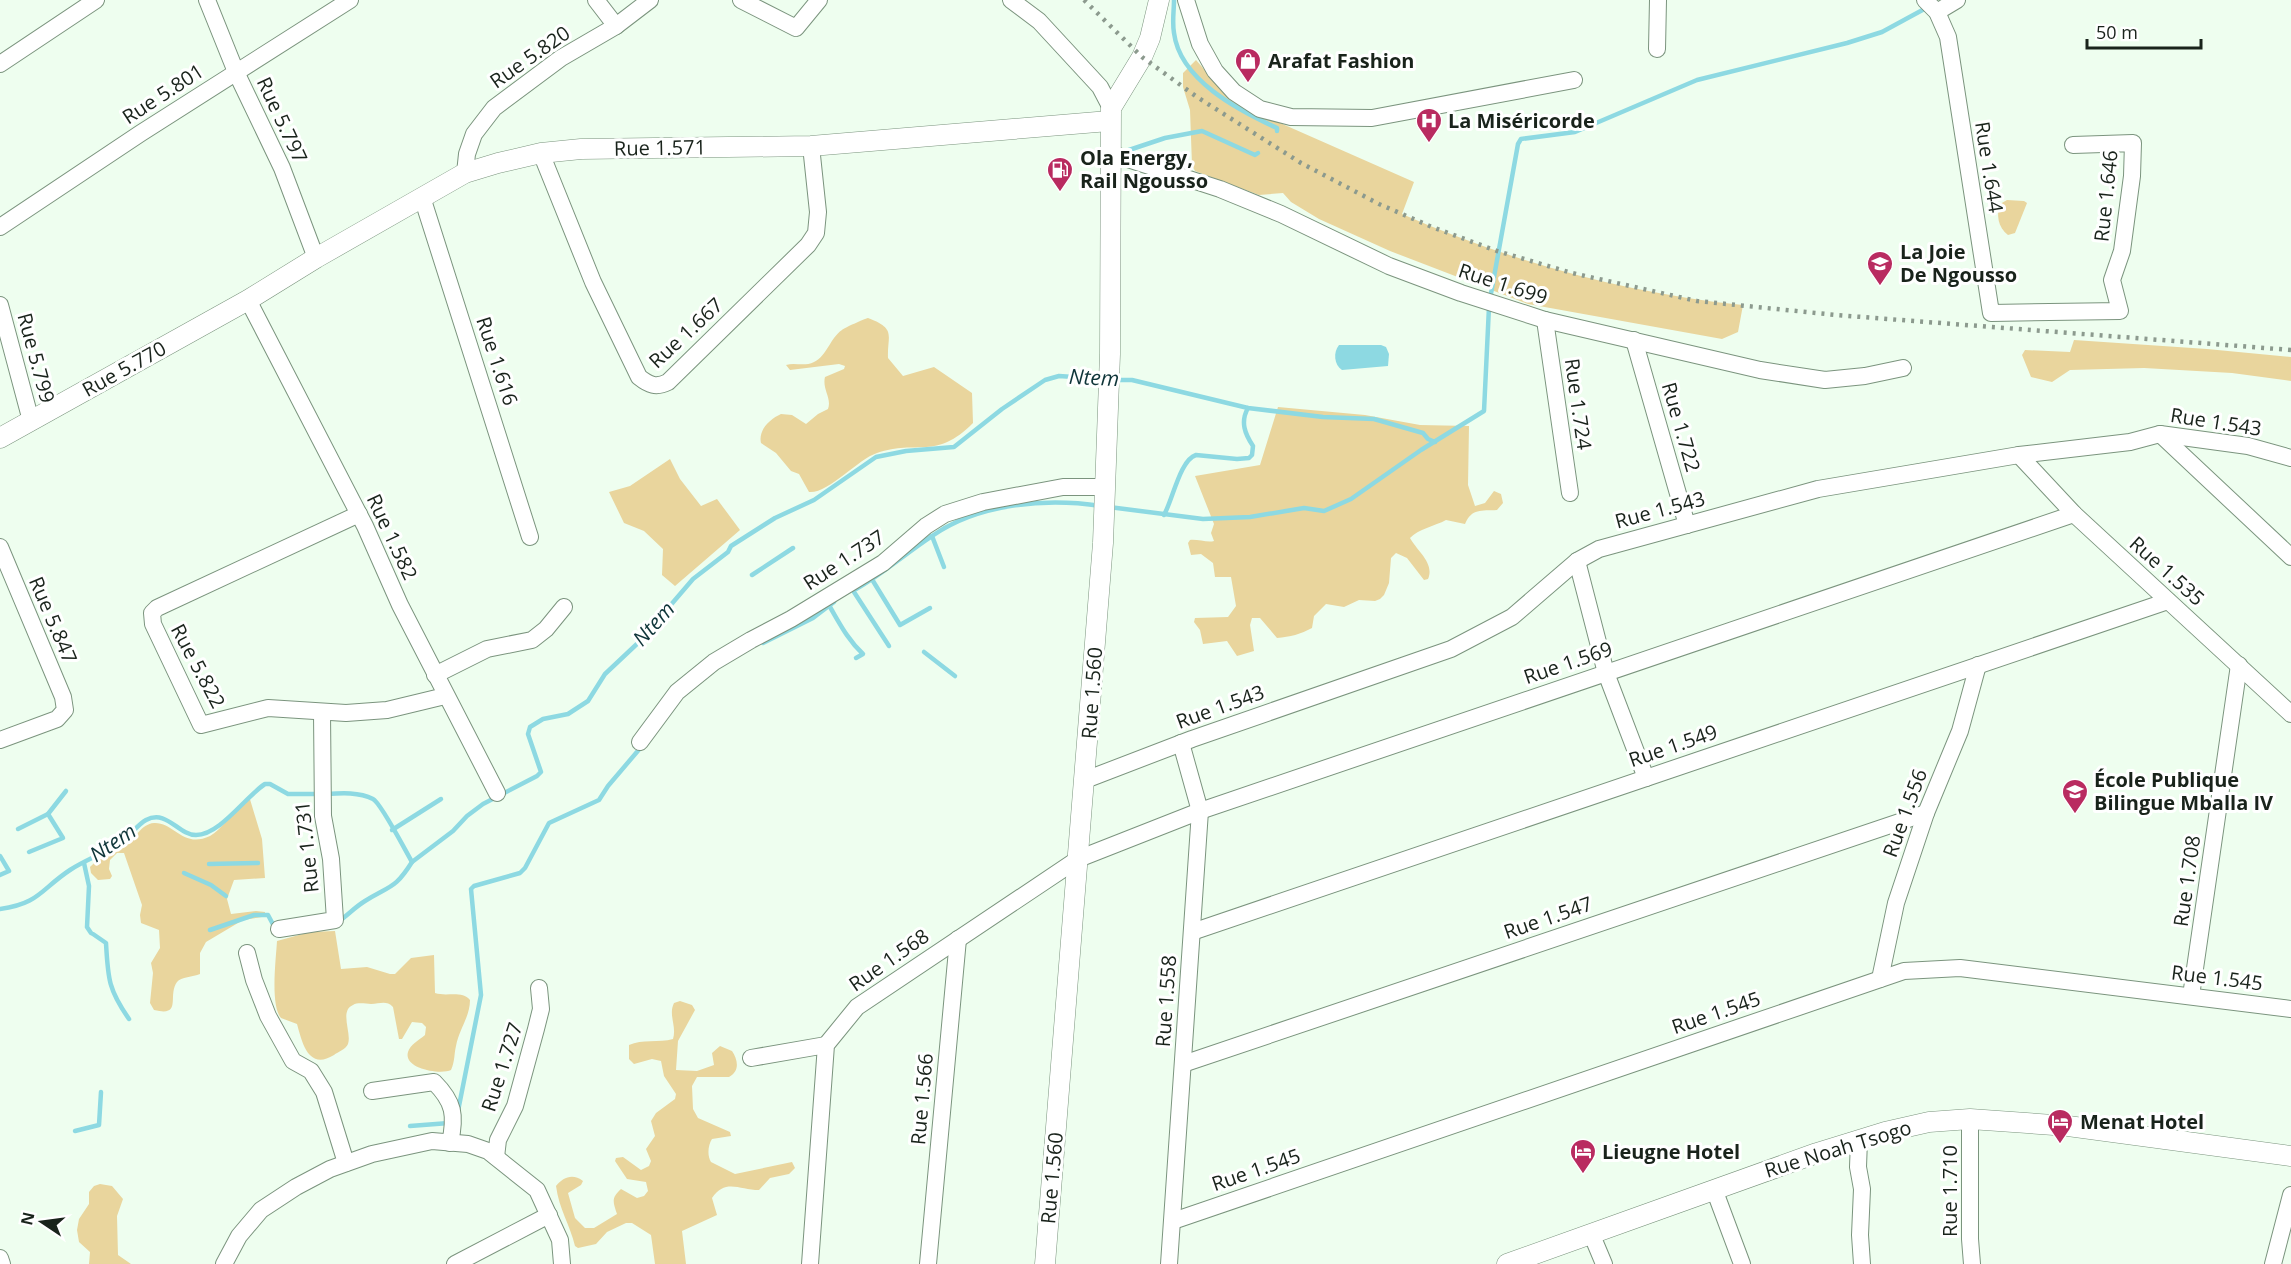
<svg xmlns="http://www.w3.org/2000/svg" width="2291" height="1264" font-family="'Open Sans',sans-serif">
<rect width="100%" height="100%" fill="#eefeef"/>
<g fill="#e9d59d">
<path d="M 1196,60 L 1217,84 L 1251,110 L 1414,182 L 1402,214 C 1509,261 1626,293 1743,305 L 1738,332 L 1722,339 L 1528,304 L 1390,251 L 1319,219 L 1291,202 L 1283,193 L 1259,195 L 1195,171 L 1192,165 L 1190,110 L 1183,87 L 1183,73 Z"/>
<path d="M 2007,200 L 2024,201 L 2027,203 L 2015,233 L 2008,235 C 1998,228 1996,214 2000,204 Z"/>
<path d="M 868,318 C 897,329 887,335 888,358 L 903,376 L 934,367 L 972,393 L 973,423 C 935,461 918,439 877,453 C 858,459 828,494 809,492 L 799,474 L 791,471 L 776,453 L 761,443 C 758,430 770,419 781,414 L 792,415 L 806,424 L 818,414 L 828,409 C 832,398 822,389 825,377 L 844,369 L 845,366 L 839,364 L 790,370 L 786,365 C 795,362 804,367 814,362 C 827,356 830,338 842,330 C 844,328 864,319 868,318 Z"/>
<path d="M 2074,340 L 2207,349 L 2291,357 L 2291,381 L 2232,373 L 2144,368 L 2070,370 L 2052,382 L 2031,377 L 2022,355 L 2025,350 L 2070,352 Z"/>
<path d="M 1278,407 L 1365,415 L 1420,425 L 1469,426 L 1468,485 L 1475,506 L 1485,503 L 1494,491 L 1501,494 L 1503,503 L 1497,510 C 1481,511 1472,508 1465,524 L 1446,520 C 1435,526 1418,529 1410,538 C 1417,551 1435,563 1428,579 L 1424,580 L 1407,558 L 1396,553 L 1391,558 L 1389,583 L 1384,595 L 1380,599 L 1375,601 L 1359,600 L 1344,607 L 1326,604 L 1314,616 L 1312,628 C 1301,634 1290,637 1277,638 L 1260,618 L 1252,618 L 1250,625 L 1254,651 L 1237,656 L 1227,641 L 1203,644 L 1200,630 L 1194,622 L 1195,618 L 1228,617 L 1236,606 L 1231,577 L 1215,577 L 1213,563 L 1201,554 L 1191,555 L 1188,543 L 1190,540 C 1197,539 1208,543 1214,541 L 1211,533 L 1214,524 L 1195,476 L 1260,465 Z"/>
<path d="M 670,459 L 680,479 L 701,506 L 717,499 L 740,530 L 675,586 L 662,575 L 663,549 L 644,531 L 624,523 L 609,492 L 630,486 Z"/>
<path d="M 249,796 L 262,839 L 265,878 L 234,880 L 227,899 L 231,914 L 256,911 L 265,912 L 265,914 L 262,917 L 243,920 L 206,942 L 200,953 L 200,974 C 193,977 181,977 177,982 C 167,996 183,1017 154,1010 L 150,1003 L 153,973 L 151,963 L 160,948 L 159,930 L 141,923 L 140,915 L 142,905 L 124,853 L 117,853 L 110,860 L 109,869 L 112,876 L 110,879 L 98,880 L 91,873 L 90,867 C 99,857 115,854 126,846 C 135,839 141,824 154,823 C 174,822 183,849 210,836 C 220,831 240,805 249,796 Z"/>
<path d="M 335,931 L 341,969 L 367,967 L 390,974 L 395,974 L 411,958 L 434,955 L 435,993 C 447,997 462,990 470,1000 C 470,1017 459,1029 456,1046 C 454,1054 455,1061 451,1070 C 441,1075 403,1069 408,1052 C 410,1045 419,1040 425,1035 L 426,1027 L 422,1023 L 412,1022 L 402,1039 L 399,1039 L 393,1007 C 386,1000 380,1004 371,1004 C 366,1004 358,1002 353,1005 C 339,1011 352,1033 348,1044 C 346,1049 338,1052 334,1055 C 308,1071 302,1042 297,1024 L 281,1018 C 270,1005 276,959 277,941 L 310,932 Z"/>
<path d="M 680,1001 L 692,1005 L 695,1010 L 678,1041 L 676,1070 L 697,1071 L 714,1065 L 712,1053 L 720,1046 L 732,1051 C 738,1060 740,1071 729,1077 L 697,1077 L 692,1086 L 693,1109 L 698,1118 L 730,1132 L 731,1136 L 712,1139 C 708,1145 707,1156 711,1162 L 735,1174 L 792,1162 L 795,1168 L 789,1174 L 770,1178 L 759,1190 C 740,1190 725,1178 712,1198 L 717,1215 L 682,1231 L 686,1264 L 655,1264 L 651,1235 L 632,1223 L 626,1223 L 607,1232 L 596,1244 L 578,1248 L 575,1246 C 570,1225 559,1209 556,1186 C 563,1177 573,1173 583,1181 L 581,1185 L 568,1193 L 575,1218 L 585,1228 L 594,1228 L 617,1214 C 613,1202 611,1198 621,1189 L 637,1198 L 644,1196 L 648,1191 L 646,1182 L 627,1179 L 615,1161 L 616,1158 L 623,1157 L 641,1170 L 649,1166 L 651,1161 L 646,1149 L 655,1136 L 651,1121 L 656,1113 L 675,1099 L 676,1094 L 664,1076 L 661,1061 L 652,1059 L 634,1064 L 629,1059 L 629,1045 C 642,1039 659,1043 673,1039 C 677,1026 668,1015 674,1003 Z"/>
<path d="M 100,1184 L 112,1186 L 123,1199 L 117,1216 L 118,1255 L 131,1264 L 89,1264 L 90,1252 L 79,1242 L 77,1230 L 79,1219 L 89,1204 L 89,1192 L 94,1186 Z"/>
</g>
<path fill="#8dd9e2" d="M 1339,345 L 1381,345 L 1386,347 L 1389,354 L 1388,366 L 1342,370 C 1334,365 1333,352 1339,345 Z"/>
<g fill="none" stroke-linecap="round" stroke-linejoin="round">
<g stroke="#8dd9e2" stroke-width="4.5">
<path d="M 1174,0 C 1174,11 1172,22 1174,33 C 1180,80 1238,110 1277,128 L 1277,131"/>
<path d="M 1126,151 L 1165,138 L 1202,131 L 1255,155 L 1258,153"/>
<path d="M 1490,299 L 1518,144 L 1521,139 L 1575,132 L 1697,80 L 1847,43 L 1882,32 L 1928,7"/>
<path d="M 1114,380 L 1132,380 L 1248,408 L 1323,417 L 1374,419 L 1423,433 L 1428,439 L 1435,442"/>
<path d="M 1109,507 L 1203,519 L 1250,517 L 1304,508 L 1324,511 L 1351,499 L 1421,450 L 1484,411 L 1489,307"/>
<path d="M 1164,515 C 1173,499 1180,460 1196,455 L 1237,459 L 1249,458 L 1252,455 L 1253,446 C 1245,434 1240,422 1248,408"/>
<path d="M 932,536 L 944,567"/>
<path d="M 752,575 L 793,548"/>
<path d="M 873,581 L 900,625 L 930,608"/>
<path d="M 856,589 C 884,573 906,553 932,536 C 979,503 1046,498 1101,506"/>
<path d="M 854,592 L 889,646"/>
<path d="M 830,607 C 840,624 848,640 863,654 L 856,658"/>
<path d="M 763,643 L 813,618 L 834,602"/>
<path d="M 924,652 L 955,676"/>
<path d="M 327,794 C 342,793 359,792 373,799 C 381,803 405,850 412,862 L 453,831 L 467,816 L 483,804 L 537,776 L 541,772 L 528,734 L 530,727 L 543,719 L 568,714 L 588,701 L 605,674 L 639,642 L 693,579 L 728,552 L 731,546 L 775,518 L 814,500 L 876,457 L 906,451 L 954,447 L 1002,409 L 1045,380 L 1059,376 L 1103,379"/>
<path d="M 18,829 L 48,814 L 66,791"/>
<path d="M 392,830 L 441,799"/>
<path d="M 29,852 L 63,838 L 48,814"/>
<path d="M 0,856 L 9,871 L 0,875"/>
<path d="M 84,863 L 89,886 L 87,927 L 91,933"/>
<path d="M 209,864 L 258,863"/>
<path d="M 184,873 L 211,885 L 226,896"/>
<path d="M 0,909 C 39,904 41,889 70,870 C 87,859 106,853 122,841 C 131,835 137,825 146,820 C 167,809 178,835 196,835 C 220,835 246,796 265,784 L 270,784 L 288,794 L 318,794"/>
<path d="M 338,922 C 348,915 355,907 365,901 C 391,885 395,889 412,862"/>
<path d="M 210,930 L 254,915 L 268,915 L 276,930"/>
<path d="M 93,934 L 106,943 C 108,978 108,989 129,1019"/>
<path d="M 458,1111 L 481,995 L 471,889 L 474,886 L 520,873 L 525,868 L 549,823 L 599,800 L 608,786 L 642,746"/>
<path d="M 410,1126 L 449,1123"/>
<path d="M 75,1131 L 99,1125 L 101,1092"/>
</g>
<defs>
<g id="minor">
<path d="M 207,0 L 236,72 L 282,168 L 316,258"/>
<path d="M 596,0 L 616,26"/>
<path d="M 741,0 L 796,28 L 819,0"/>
<path d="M 1011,0 L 1039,21 L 1100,87 L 1111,108"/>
<path d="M 1186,0 L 1200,44 L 1215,71 L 1234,92 L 1260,109 L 1291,117 L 1372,118 L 1574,80"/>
<path d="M 1925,0 L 1937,12 L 1948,37 L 1991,313 L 2120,311 L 2112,280 L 2122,251 L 2132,176 L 2133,143 L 2073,145"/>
<path d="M 1937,12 L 1957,0"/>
<path d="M 1657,49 L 1658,0"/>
<path d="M 0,64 L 96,0"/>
<path d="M 541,153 L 593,282 L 639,377 C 649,385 656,388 668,382 L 808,245 L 816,233 L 818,212 L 811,146"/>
<path d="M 1109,153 L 1220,189 L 1281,214 L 1389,266 L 1461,293 L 1545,320 L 1760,370 L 1825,380 L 1865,376 L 1903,368"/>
<path d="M 465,173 L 467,154 L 474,134 L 494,108 L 561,58 L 616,26 L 650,0"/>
<path d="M 422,197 L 530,537"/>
<path d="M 0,227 L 141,133 L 350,0"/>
<path d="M 248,300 L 365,526 L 400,605 L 497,793"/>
<path d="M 0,305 L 31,421"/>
<path d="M 1545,320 L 1570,493"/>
<path d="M 1634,340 L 1687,525"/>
<path d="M 2160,434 L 2291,557"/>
<path d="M 2019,455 L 2074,514 L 2291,714"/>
<path d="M 359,514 L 157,608 L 152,613 L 153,624 L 201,725 L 268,708 L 346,713 L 387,710 L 445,696"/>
<path d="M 0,547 L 63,697 L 65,710 L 57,719 L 0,740"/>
<path d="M 1577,561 L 1606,673 L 1646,778"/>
<path d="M 435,675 L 487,649 L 532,640 L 546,629 L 564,607"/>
<path d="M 640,742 L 677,692 L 714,662 L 751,640 L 791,619 L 883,563 L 926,526 L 945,514 L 983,502 L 1063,487 L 1105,487"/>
<path d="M 1085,780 L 1192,739 L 1451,649 L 1512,617 L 1577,561 L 1599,549 L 1818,489 L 2019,455 L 2130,442 L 2160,434 L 2248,446 L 2291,458"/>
<path d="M 279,929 L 335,920 L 331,859 L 323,816 L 322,713"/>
<path d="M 1192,932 L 2168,601"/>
<path d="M 247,953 L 254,980 L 268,1016 L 293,1061 L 311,1071 L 324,1092 L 346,1163"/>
<path d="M 1880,979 L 1896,903 L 1926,813 L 1960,731 L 1978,665"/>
<path d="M 2191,996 L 2239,665"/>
<path d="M 751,1058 L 826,1045"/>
<path d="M 1183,1064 L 1926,813"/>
<path d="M 372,1091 L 434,1082 C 454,1102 456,1115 450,1143"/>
<path d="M 1970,1119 L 1970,1239 L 1972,1264"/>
<path d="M 1859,1140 L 1858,1167 L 1862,1189 L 1860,1235 L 1862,1264"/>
<path d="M 496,1157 L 498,1140 L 515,1106 L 536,1029 L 541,1009 L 539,988"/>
<path d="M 1714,1189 L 1742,1264"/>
<path d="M 1173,1221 L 1904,971 L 1960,968 L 2291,1009"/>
<path d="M 1591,1233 L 1604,1264"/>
<path d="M 0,1258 L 2,1264"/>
<path d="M 224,1264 L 239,1236 L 261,1210 L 296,1187 L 330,1169 L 372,1154 L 432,1141 L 468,1144 L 488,1151 L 537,1190 L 560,1240 L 562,1264"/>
<path d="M 455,1264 L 549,1215"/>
<path d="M 810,1264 L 826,1045 L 857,1007 L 1078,859 L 1200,811 L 2074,514"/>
<path d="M 928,1264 L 958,939"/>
<path d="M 1169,1264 L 1200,811 L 1181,743"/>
<path d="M 2273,1264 L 2291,1195"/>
</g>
<g id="major">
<path d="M 0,438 L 248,300 L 316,258 L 465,173 L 498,163 L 541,153 L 581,149 L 811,146 L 1109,121"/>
<path d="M 1045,1264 L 1103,543 L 1110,354 L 1111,108 L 1142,57 L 1150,38 L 1159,0"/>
<path d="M 1507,1264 L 1817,1153 L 1885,1132 L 1929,1122 L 1970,1119 L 2068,1126 L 2291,1156"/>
</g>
</defs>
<use href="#minor" stroke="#7b947e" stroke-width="18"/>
<use href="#major" stroke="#7b947e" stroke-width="21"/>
<use href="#minor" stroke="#fff" stroke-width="16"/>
<use href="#major" stroke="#fff" stroke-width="20"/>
<path stroke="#8c9a8e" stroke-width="4.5" stroke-dasharray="3 6" stroke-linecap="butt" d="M 1084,0 L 1142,57 L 1197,97 L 1301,163 L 1379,204 L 1432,227 L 1497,251 L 1572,273 L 1697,301 L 1836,315 L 2291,350"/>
</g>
<defs>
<symbol id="shop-pin" viewBox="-11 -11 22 30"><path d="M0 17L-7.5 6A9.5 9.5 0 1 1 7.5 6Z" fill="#b92b60" stroke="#fff"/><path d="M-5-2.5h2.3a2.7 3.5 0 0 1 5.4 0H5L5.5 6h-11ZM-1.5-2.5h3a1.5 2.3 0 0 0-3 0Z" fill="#fff"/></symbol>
<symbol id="hospital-pin" viewBox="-11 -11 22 30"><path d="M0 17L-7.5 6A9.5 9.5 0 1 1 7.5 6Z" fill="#b92b60" stroke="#fff"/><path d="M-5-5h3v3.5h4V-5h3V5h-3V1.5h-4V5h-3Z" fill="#fff"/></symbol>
<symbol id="fuel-pin" viewBox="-11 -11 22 30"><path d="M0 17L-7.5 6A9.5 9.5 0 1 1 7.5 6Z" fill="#b92b60" stroke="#fff"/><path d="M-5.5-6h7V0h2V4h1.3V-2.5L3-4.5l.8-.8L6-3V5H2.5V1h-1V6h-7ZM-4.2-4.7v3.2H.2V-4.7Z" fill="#fff"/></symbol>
<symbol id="school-pin" viewBox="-11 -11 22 30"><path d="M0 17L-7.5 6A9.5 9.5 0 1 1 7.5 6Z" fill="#b92b60" stroke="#fff"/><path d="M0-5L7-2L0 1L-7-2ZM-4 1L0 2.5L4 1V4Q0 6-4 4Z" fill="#fff"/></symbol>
<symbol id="hotel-pin" viewBox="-11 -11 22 30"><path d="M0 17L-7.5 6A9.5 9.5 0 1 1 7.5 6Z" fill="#b92b60" stroke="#fff"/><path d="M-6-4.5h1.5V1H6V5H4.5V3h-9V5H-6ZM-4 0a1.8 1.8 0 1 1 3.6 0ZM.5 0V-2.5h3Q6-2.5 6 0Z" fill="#fff"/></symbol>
</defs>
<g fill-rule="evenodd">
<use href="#shop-pin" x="1233" y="46" width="30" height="40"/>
<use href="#hospital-pin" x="1414" y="106" width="30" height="40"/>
<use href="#fuel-pin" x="1045" y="155" width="30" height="40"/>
<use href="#school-pin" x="1865" y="249" width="30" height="40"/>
<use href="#school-pin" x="2060" y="777" width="30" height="40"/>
<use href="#hotel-pin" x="2045" y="1107" width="30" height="40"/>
<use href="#hotel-pin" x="1568" y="1137" width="30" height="40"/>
</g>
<g text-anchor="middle" stroke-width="6" stroke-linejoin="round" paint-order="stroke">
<g font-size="20" fill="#19231b" stroke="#fff">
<text transform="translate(530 57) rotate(-35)" y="7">Rue 5.820</text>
<text transform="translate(163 94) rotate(-33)" y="7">Rue 5.801</text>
<text transform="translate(282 120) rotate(65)" y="7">Rue 5.797</text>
<text transform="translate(660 148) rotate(-1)" y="7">Rue 1.571</text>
<text transform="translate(1989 167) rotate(81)" y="7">Rue 1.644</text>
<text transform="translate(2106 196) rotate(-84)" y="7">Rue 1.646</text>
<text transform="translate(1503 284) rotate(18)" y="7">Rue 1.699</text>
<text transform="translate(686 333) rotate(-43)" y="7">Rue 1.667</text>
<text transform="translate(36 358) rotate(75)" y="7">Rue 5.799</text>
<text transform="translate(497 361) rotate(72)" y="7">Rue 1.616</text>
<text transform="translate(124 369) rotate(-29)" y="7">Rue 5.770</text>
<text transform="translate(1578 404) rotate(82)" y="7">Rue 1.724</text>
<text transform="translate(2216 422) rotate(9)" y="7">Rue 1.543</text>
<text transform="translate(1681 427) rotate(74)" y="7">Rue 1.722</text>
<text transform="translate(1660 510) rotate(-15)" y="7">Rue 1.543</text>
<text transform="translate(392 537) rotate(65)" y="7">Rue 1.582</text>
<text transform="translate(844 560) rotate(-33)" y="7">Rue 1.737</text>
<text transform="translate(2167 571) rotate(42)" y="7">Rue 1.535</text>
<text transform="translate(53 620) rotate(67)" y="7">Rue 5.847</text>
<text transform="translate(1568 663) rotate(-19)" y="7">Rue 1.569</text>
<text transform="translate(198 666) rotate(62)" y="7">Rue 5.822</text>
<text transform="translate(1092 693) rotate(-86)" y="7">Rue 1.560</text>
<text transform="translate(1220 707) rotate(-20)" y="7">Rue 1.543</text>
<text transform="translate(1673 746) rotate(-19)" y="7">Rue 1.549</text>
<text transform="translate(1905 813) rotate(-70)" y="7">Rue 1.556</text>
<text transform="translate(307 847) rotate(-96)" y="7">Rue 1.731</text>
<text transform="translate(2187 881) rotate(-82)" y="7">Rue 1.708</text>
<text transform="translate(1548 918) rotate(-19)" y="7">Rue 1.547</text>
<text transform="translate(889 960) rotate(-35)" y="7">Rue 1.568</text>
<text transform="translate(2217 978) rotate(7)" y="7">Rue 1.545</text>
<text transform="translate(1166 1001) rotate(-86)" y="7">Rue 1.558</text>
<text transform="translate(1716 1013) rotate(-19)" y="7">Rue 1.545</text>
<text transform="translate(502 1067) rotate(-72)" y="7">Rue 1.727</text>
<text transform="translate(922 1099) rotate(-85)" y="7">Rue 1.566</text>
<text transform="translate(1838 1149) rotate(-17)" y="7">Rue Noah Tsogo</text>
<text transform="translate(1256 1170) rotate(-19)" y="7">Rue 1.545</text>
<text transform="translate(1052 1178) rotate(-85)" y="7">Rue 1.560</text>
<text transform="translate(1950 1191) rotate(-90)" y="7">Rue 1.710</text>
</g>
<g font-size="20" font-weight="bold" fill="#19231b" stroke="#fff" text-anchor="start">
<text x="1268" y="68">Arafat Fashion</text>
<text x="1448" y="128">La Miséricorde</text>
<text x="1080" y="165">Ola Energy,<tspan x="1080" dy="23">Rail Ngousso</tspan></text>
<text x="1900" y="259">La Joie<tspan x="1900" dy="23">De Ngousso</tspan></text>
<text x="2094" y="787">École Publique<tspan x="2094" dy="23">Bilingue Mballa IV</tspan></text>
<text x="2080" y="1129">Menat Hotel</text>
<text x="1602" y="1159">Lieugne Hotel</text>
</g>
<g font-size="21" font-style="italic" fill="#0f3539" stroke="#fff">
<text transform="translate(1094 378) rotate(3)" y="7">Ntem</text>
<text transform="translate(654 624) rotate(-48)" y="7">Ntem</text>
<text transform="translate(113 843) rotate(-34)" y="7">Ntem</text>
</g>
</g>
<g transform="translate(42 1222) rotate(283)" stroke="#ffffff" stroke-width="4.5" paint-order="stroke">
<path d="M0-4.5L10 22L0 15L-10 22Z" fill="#19231b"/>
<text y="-9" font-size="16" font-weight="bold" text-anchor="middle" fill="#19231b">N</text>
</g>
<path d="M2087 39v9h114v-9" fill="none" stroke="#19231b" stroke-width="3"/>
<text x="2096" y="39" font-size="18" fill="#19231b" stroke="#ffffff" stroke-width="4.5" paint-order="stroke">50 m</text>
</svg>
